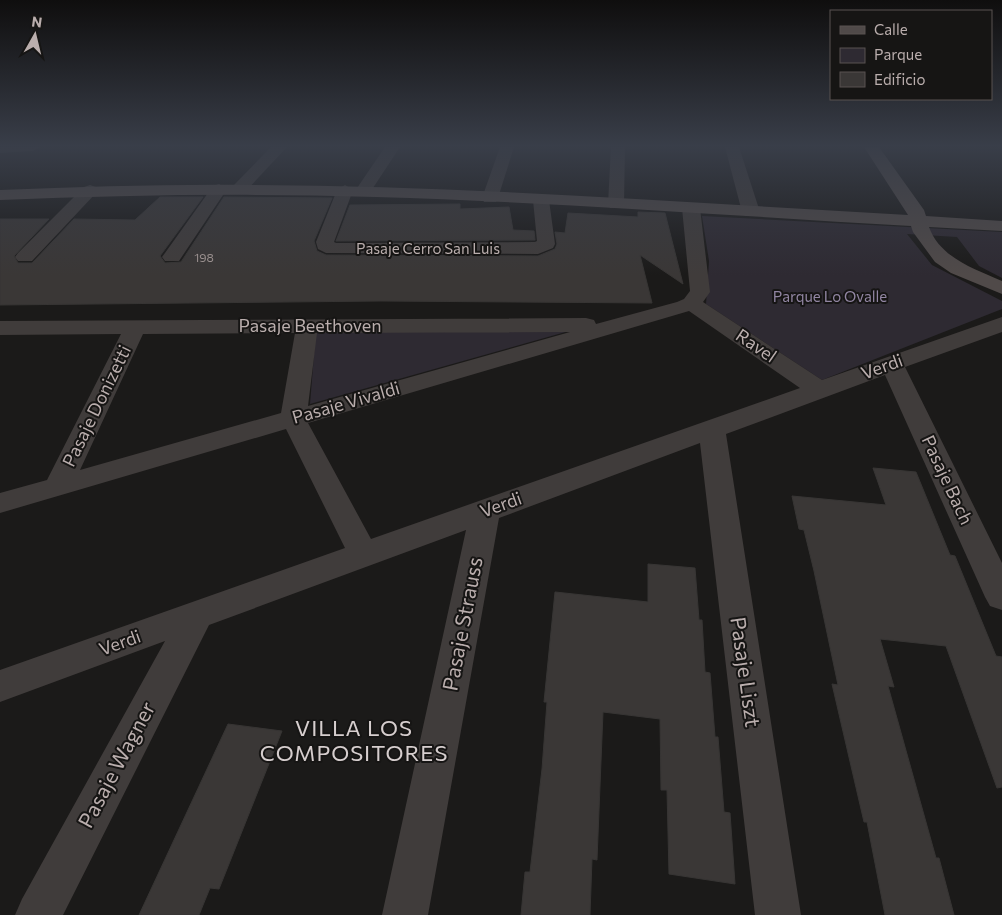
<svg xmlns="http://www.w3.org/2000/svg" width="1002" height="915" font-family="Commissioner,sans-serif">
<rect width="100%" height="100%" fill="#1b1a19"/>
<g fill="#2e2a32">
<path d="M 702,216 L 1002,232 L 1002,278 L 979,266 L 957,237 L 907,234 L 932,265 L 1002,301 L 1002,309 L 822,380 L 706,304 L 709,261 Z"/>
<path d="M 316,329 L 569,331 L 310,404 Z"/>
</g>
<g fill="#3a3736" stroke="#373534">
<path d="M 160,197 L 203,197 L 160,256 L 165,263 L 181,262 L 224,197 L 332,198 L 314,241 L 317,251 L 326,255 L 538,256 L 555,249 L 557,244 L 555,232 L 565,233 L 568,213 L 638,217 L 638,212 L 665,213 L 683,284 L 640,255 L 652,303 L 381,301 L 0,305 L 0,219 L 49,219 L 14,256 L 18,263 L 32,263 L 74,219 L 135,220 Z"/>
<path d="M 460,204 L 460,209 L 509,207 L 513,230 L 534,231 L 535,240 L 336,241 L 350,205 Z"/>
<path d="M 873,468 L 916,472 L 950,555 L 955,556 L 996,656 L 1002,657 L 1002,787 L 997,788 L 946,646 L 880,639 L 894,687 L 888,686 L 936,858 L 939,858 L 954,915 L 885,915 L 867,822 L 864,822 L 832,684 L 838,685 L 814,571 L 804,530 L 799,529 L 792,496 L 886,505 Z"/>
<path d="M 648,564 L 695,568 L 699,620 L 702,620 L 705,672 L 710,673 L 715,737 L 718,737 L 724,812 L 730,813 L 735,884 L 669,874 L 667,790 L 661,790 L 660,719 L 603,712 L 597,860 L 592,859 L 590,915 L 521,915 L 525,872 L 530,872 L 542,769 L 547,702 L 544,702 L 555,592 L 648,602 Z"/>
<path d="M 228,724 L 282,731 L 219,889 L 210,888 L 199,915 L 139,915 Z"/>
</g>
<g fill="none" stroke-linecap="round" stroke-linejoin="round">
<g fill="#403c3b" fill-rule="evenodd">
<path d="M 0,147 L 40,147 L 33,151 L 0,153 Z"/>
<path d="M 271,147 L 287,147 L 245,192 L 233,192 L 231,189 L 233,186 Z"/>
<path d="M 385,147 L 400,147 L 369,194 L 357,194 L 355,191 Z"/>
<path d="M 500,147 L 514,147 L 498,198 L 496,202 L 484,202 L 482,198 Z"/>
<path d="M 611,147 L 625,147 L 624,204 L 622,208 L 610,208 L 608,204 Z"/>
<path d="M 725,147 L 739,147 L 760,212 L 757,216 L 745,216 L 742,212 Z"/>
<path d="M 219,184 L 227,189 L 179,261 L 165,261 L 162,257 L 165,253 L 213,186 Z"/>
<path d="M 90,185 L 96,187 L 98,190 L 96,193 L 32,261 L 18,261 L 15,257 L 18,253 L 84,187 Z"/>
<path d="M 345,185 L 353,190 L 334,242 L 336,243 L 535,242 L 537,241 L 533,200 L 535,196 L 547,196 L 549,200 L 555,244 L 553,248 L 538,254 L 326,253 L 318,249 L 316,242 L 337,190 Z"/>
<path d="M 691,203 L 697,204 L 700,208 L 710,292 L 703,302 L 822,380 L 1002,317 L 1002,332 L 905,367 L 1002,563 L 1002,610 L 990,606 L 985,597 L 885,375 L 726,434 L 801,915 L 755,915 L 700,443 L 499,518 L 428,915 L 382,915 L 466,530 L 209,625 L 63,915 L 15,915 L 22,899 L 165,641 L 0,702 L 0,670 L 345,548 L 286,429 L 0,513 L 0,493 L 47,480 L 121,334 L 0,335 L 0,321 L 586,318 L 594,320 L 596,324 L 677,302 L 684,299 L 690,291 L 682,208 L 685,204 ZM 689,311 L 800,388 L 371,539 L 308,423 ZM 570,332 L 308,406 L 317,333 ZM 295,333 L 281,413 L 80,470 L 143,334 Z"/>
</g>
<path fill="#504a49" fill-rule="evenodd" d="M 864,147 L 879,147 L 924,210 L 926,216 L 1002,221 L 1002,231 L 929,227 C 940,258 975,269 1002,281 L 1002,294 L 951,273 L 935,262 L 913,232 L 911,226 C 733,216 554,202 376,197 C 250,193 125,195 0,200 L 0,190 C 84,187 167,184 251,185 C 470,186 689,203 908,215 Z"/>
</g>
<linearGradient id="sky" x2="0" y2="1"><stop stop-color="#0f0e0e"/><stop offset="0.53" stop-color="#393e49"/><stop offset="1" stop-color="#393e49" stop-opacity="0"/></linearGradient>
<rect width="1002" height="275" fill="url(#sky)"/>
<g text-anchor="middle" stroke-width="4" stroke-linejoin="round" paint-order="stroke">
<g font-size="12" fill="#9a908f">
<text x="204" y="262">198</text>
</g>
<g font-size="15" fill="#baaead" stroke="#161514">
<text x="428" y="254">Pasaje Cerro San Luis</text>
</g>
<g font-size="15" fill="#9286a3" stroke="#161514">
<text x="830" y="302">Parque Lo Ovalle</text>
</g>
<g font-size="18" fill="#baaead" stroke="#161514">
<text x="310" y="332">Pasaje Beethoven</text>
<text transform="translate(756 346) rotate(34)" y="6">Ravel</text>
<text transform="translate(882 367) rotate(-20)" y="6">Verdi</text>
<text transform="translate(346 403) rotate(-16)" y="6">Pasaje Vivaldi</text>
<text transform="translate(97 406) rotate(-64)" y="6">Pasaje Donizetti</text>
<text transform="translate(947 480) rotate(65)" y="6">Pasaje Bach</text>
<text transform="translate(501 505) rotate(-20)" y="6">Verdi</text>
<text transform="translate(120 643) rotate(-20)" y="6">Verdi</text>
</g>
<g font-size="21" fill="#baaead" stroke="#161514">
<text transform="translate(463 624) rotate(-79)" y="7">Pasaje Strauss</text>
<text transform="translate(745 672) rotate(82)" y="7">Pasaje Liszt</text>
<text transform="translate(117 765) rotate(-62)" y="7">Pasaje Wagner</text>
</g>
<g font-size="22" letter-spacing="1" fill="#d6cece" stroke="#161514">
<text x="354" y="736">VILLA LOS<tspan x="354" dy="25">COMPOSITORES</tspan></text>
</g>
</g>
<rect x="830" y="10" width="162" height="90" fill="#161514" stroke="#585251"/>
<rect x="840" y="26" width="25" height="8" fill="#504a49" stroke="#585251"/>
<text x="874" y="35" font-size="15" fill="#baaead">Calle</text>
<rect x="840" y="48" width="25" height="15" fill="#2e2a32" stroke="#585251"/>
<text x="874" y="60" font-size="15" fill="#baaead">Parque</text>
<rect x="840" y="72" width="25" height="15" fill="#3a3736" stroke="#585251"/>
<text x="874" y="85" font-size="15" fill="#baaead">Edificio</text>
<g transform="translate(35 35) rotate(8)" stroke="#161514" stroke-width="4" paint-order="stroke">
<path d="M0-4L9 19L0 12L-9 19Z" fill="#baaead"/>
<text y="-8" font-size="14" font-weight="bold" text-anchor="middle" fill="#baaead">N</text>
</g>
</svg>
